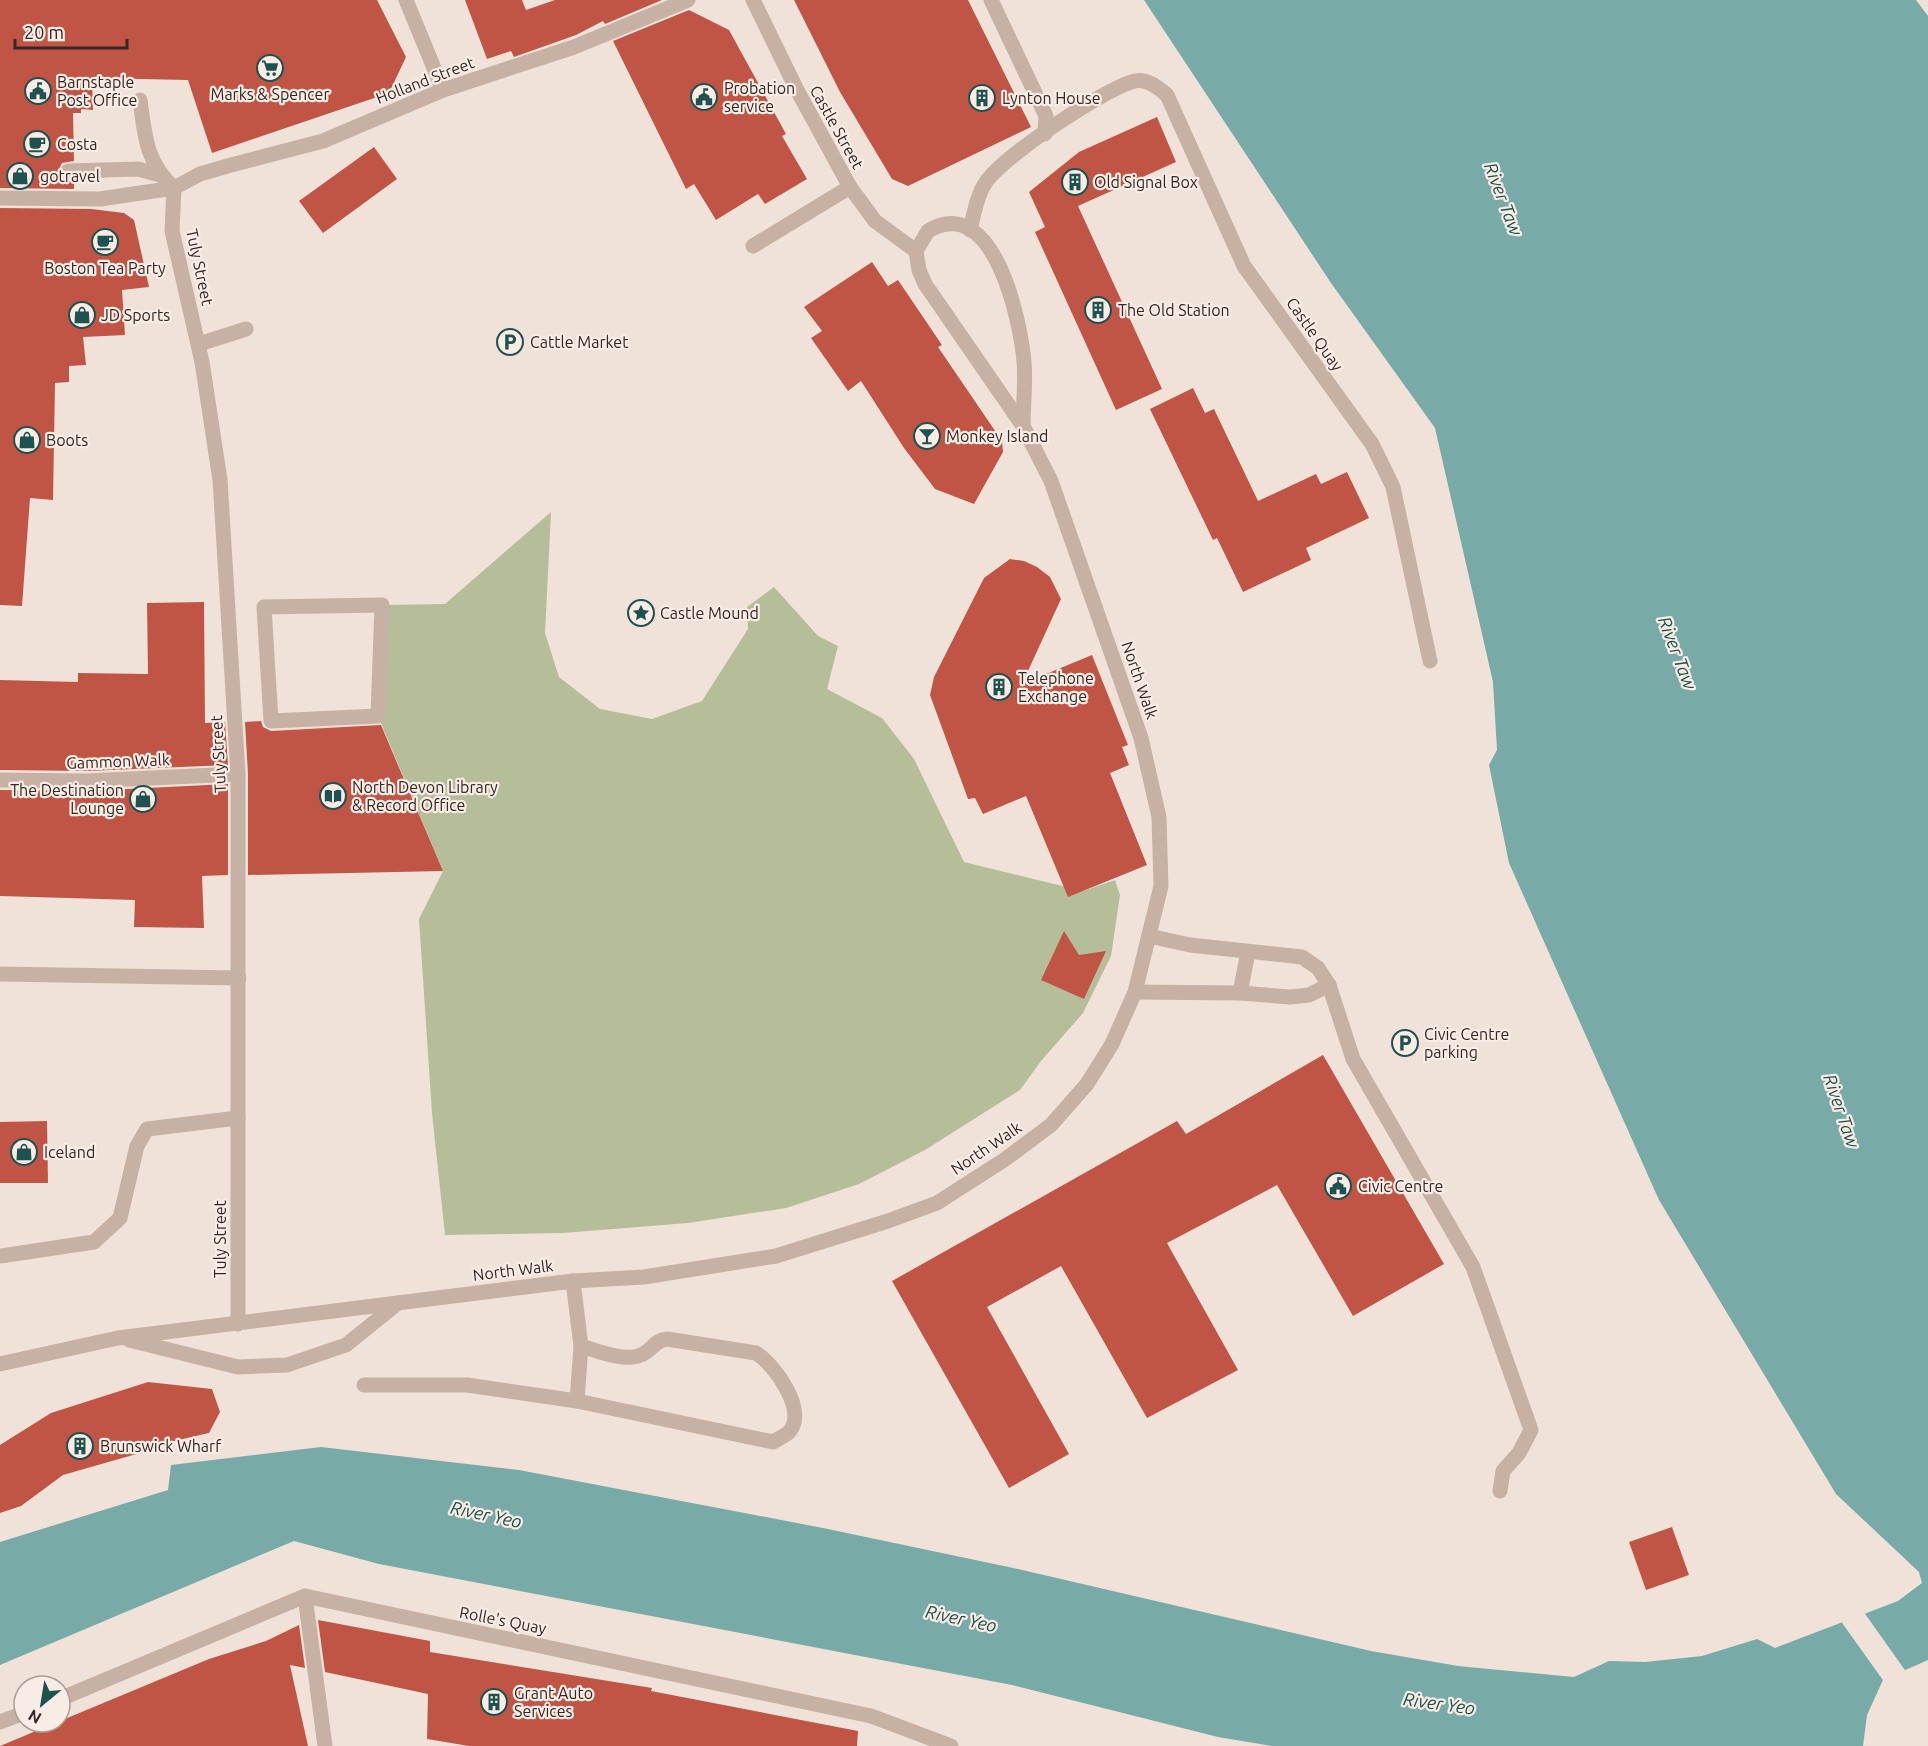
<svg xmlns="http://www.w3.org/2000/svg" width="1928" height="1746" font-family="Ubuntu,sans-serif">
<rect width="100%" height="100%" fill="#f0e2d8"/>
<path fill="#b5be99" d="M 551,512 L 545,633 L 559,677 L 600,709 L 652,719 L 702,701 L 748,629 L 747,607 L 774,587 L 818,636 L 838,646 L 827,689 L 882,718 L 914,759 L 964,862 L 1083,891 L 1115,880 L 1120,895 L 1111,956 L 1083,1013 L 1041,1061 L 1020,1090 L 925,1150 L 859,1184 L 786,1208 L 688,1223 L 563,1233 L 445,1235 L 432,1113 L 419,919 L 443,871 L 378,716 L 382,605 L 445,604 Z"/>
<path fill="#78aba8" d="M 1144,0 L 1916,0 L 1928,16 L 1928,1660 L 1883,1680 L 1867,1715 L 1863,1746 L 1272,1746 L 1218,1737 L 1012,1685 L 379,1564 L 294,1541 L 0,1665 L 0,1542 L 168,1490 L 171,1465 L 321,1447 L 519,1470 L 823,1528 L 1018,1569 L 1371,1651 L 1458,1666 L 1574,1677 L 1609,1661 L 1645,1662 L 1702,1656 L 1757,1639 L 1775,1648 L 1898,1601 L 1922,1583 L 1919,1572 L 1836,1494 L 1659,1200 L 1509,863 L 1489,765 L 1497,750 L 1493,682 L 1435,428 L 1331,283 Z"/>
<path fill="#f0e2d8" d="M 1863,1611 L 1907,1673 L 1885,1683 L 1840,1620 Z"/>
<g fill="#c15545">
<path d="M 0,0 L 377,0 L 406,57 L 389,93 L 212,153 L 188,80 L 92,78 L 93,110 L 81,109 L 81,113 L 73,113 L 74,161 L 62,163 L 58,171 L 63,179 L 74,181 L 74,189 L 0,188 Z"/>
<path d="M 465,0 L 522,0 L 526,10 L 555,0 L 662,0 L 605,24 L 603,21 L 576,35 L 514,57 L 511,51 L 487,59 Z"/>
<path d="M 794,0 L 968,0 L 1031,127 L 908,186 L 892,179 L 840,92 Z"/>
<path d="M 689,10 L 729,30 L 786,134 L 782,136 L 807,179 L 765,204 L 758,194 L 716,220 L 694,184 L 686,189 L 613,41 Z"/>
<path d="M 1157,117 L 1176,162 L 1078,206 L 1162,389 L 1116,410 L 1035,232 L 1045,227 L 1029,192 L 1079,152 Z"/>
<path d="M 374,147 L 397,179 L 323,233 L 299,201 Z"/>
<path d="M 0,208 L 91,209 L 124,213 L 134,220 L 149,287 L 122,290 L 125,335 L 83,337 L 86,365 L 69,366 L 69,382 L 55,383 L 53,500 L 30,498 L 22,606 L 0,605 Z"/>
<path d="M 872,262 L 888,286 L 898,280 L 942,345 L 938,347 L 1002,441 L 1003,452 L 974,504 L 935,489 L 904,448 L 861,381 L 848,391 L 811,338 L 822,331 L 804,307 Z"/>
<path d="M 1193,388 L 1205,413 L 1214,409 L 1258,501 L 1316,474 L 1321,484 L 1347,472 L 1369,518 L 1306,548 L 1311,560 L 1243,592 L 1217,538 L 1213,540 L 1150,409 Z"/>
<path d="M 1010,559 L 1024,561 L 1037,567 L 1050,577 L 1061,599 L 1022,684 L 1092,655 L 1128,745 L 1122,747 L 1129,765 L 1110,773 L 1147,865 L 1068,897 L 1026,796 L 983,814 L 975,798 L 968,799 L 930,695 L 934,677 L 984,578 Z"/>
<path d="M 204,602 L 205,723 L 225,722 L 228,765 L 86,771 L 0,770 L 0,680 L 78,682 L 78,673 L 148,674 L 147,603 Z"/>
<path d="M 261,721 L 263,727 L 271,731 L 381,725 L 443,871 L 248,875 L 248,774 L 245,722 Z"/>
<path d="M 228,784 L 228,875 L 202,876 L 204,928 L 134,927 L 135,900 L 0,896 L 0,790 L 86,791 Z"/>
<path d="M 1064,931 L 1079,955 L 1106,951 L 1084,999 L 1041,980 Z"/>
<path d="M 1323,1055 L 1444,1264 L 1353,1316 L 1277,1185 L 1167,1243 L 1238,1370 L 1147,1418 L 1061,1266 L 987,1307 L 1069,1454 L 1009,1488 L 892,1281 L 1177,1121 L 1186,1134 Z"/>
<path d="M 47,1121 L 48,1183 L 0,1183 L 0,1122 Z"/>
<path d="M 148,1382 L 212,1389 L 220,1412 L 209,1433 L 161,1444 L 161,1447 L 63,1475 L 21,1506 L 0,1513 L 0,1445 L 51,1413 Z"/>
<path d="M 1672,1527 L 1689,1575 L 1646,1590 L 1629,1542 Z"/>
<path d="M 318,1620 L 430,1641 L 430,1652 L 652,1688 L 651,1691 L 858,1731 L 857,1746 L 469,1746 L 427,1739 L 428,1694 L 325,1672 Z"/>
<path d="M 299,1625 L 305,1668 L 290,1665 L 308,1746 L 0,1746 L 209,1659 L 266,1641 Z"/>
</g>
<g fill="none" stroke-linecap="round" stroke-linejoin="round">
<g stroke="#c7b1a5" stroke-width="15">
<path d="M 406,0 L 443,90"/>
<path d="M 753,0 L 797,90 L 850,187 L 875,221 L 916,251"/>
<path d="M 991,0 L 1046,116 L 1045,134"/>
<path d="M 140,100 C 145,137 146,162 174,188"/>
<path d="M 68,171 L 138,169 L 160,175"/>
<path d="M 174,188 L 172,231 L 202,362 L 220,480 L 238,774 L 238,1324"/>
<path d="M 0,198 L 100,199 L 174,188 L 200,174 L 231,165 L 323,141 L 443,90 L 574,47 L 688,0"/>
<path d="M 970,230 C 974,214 977,195 986,182 C 1004,156 1105,88 1135,81 C 1147,78 1159,88 1167,95 L 1244,266 L 1372,444 L 1393,487 L 1430,661"/>
<path d="M 753,246 L 850,187"/>
<path d="M 916,251 L 928,231 C 994,192 1020,320 1024,361 C 1026,382 1023,405 1023,426"/>
<path d="M 199,344 L 246,329"/>
<path d="M 382,605 L 378,716 L 271,721 L 264,607 Z"/>
<path d="M 0,780 L 86,781 L 238,774"/>
<path d="M 0,974 L 239,978"/>
<path d="M 1329,985 L 1353,1059 L 1473,1267 L 1531,1430 L 1519,1453 L 1503,1471 L 1500,1491"/>
<path d="M 1135,992 L 1240,993 L 1290,997 L 1309,995 L 1329,985 L 1318,968 L 1302,957 L 1190,945 L 1149,936"/>
<path d="M 1240,993 L 1248,952"/>
<path d="M 0,1256 L 94,1242 L 120,1218 L 137,1146 L 147,1129 L 238,1118"/>
<path d="M 129,1340 L 238,1367 L 287,1365 L 346,1345 L 398,1303"/>
<path d="M 0,1364 L 118,1338 L 573,1281 L 644,1277 L 776,1256 L 888,1221 L 937,1203 L 1004,1160 L 1051,1125 L 1087,1084 L 1112,1044 L 1135,992 L 1161,886 L 1159,817 L 1141,738 L 1051,481 L 1023,426 L 925,284 L 919,270 L 916,251"/>
<path d="M 364,1385 L 467,1385 L 577,1401 L 773,1442 C 777,1439 785,1436 789,1432 C 808,1411 775,1365 756,1353 L 667,1339 C 655,1340 653,1349 643,1354 C 627,1363 597,1351 581,1346 L 573,1281"/>
<path d="M 577,1401 L 581,1346"/>
<path d="M 305,1596 L 325,1746"/>
<path d="M 60,1699 L 305,1596 L 871,1716 L 951,1746"/>
<path d="M 0,1722 L 24,1713"/>
</g>
</g>
<defs>
<symbol id="supermarket-ring" viewBox="-11 -11 22 22"><circle r="9.5" fill="#f8ece4" stroke="#1d5250" stroke-width="1.5"/><path d="M-6-5.5h2.5l.6 2H6L4.5 2H-2.5L-4.4-4H-6ZM-1.5 3.2a1.3 1.3 0 1 0 .1 0ZM3 3.2a1.3 1.3 0 1 0 .1 0Z" fill="#1d5250"/></symbol>
<symbol id="civic-ring" viewBox="-11 -11 22 22"><circle r="9.5" fill="#f8ece4" stroke="#1d5250" stroke-width="1.5"/><path d="M-.6-6.5H3V-4.5H.6V-3L4-1V1h2V6H-6V1h2V-1L-.6-3ZM-1.2 2.5V6h2.4V2.5Z" fill="#1d5250"/></symbol>
<symbol id="building-ring" viewBox="-11 -11 22 22"><circle r="9.5" fill="#f8ece4" stroke="#1d5250" stroke-width="1.5"/><path d="M-4-6H4V6H1V3H-1V6H-4ZM-2.5-4.3h1.7v1.8h-1.7ZM.8-4.3h1.7v1.8H.8ZM-2.5-1h1.7V.8h-1.7ZM.8-1h1.7V.8H.8Z" fill="#1d5250"/></symbol>
<symbol id="cafe-ring" viewBox="-11 -11 22 22"><circle r="9.5" fill="#f8ece4" stroke="#1d5250" stroke-width="1.5"/><path d="M-5.5-4.5H6V0H3Q3 3.5 0 3.5H-2.5Q-5.5 3.5-5.5 0ZM3-3.2v2h1.7v-2ZM-6 4.5H4V6H-6Z" fill="#1d5250"/></symbol>
<symbol id="shop-ring" viewBox="-11 -11 22 22"><circle r="9.5" fill="#f8ece4" stroke="#1d5250" stroke-width="1.5"/><path d="M-5-2.5h2.3a2.7 3.5 0 0 1 5.4 0H5L5.5 6h-11ZM-1.5-2.5h3a1.5 2.3 0 0 0-3 0Z" fill="#1d5250"/></symbol>
<symbol id="parking-ring" viewBox="-11 -11 22 22"><circle r="9.5" fill="#f8ece4" stroke="#1d5250" stroke-width="1.5"/><path d="M-3.5-5.5H1a3.5 3.5 0 0 1 0 7H-1V5.5H-3.5ZM-1-3.4V-.6H.8a1.4 1.4 0 0 0 0-2.8Z" fill="#1d5250"/></symbol>
<symbol id="bar-ring" viewBox="-11 -11 22 22"><circle r="9.5" fill="#f8ece4" stroke="#1d5250" stroke-width="1.5"/><path d="M-6-5H6L.8 .8V4.5H3.5V6h-7V4.5H-.8V.8Z" fill="#1d5250"/></symbol>
<symbol id="sight-ring" viewBox="-11 -11 22 22"><circle r="9.5" fill="#f8ece4" stroke="#1d5250" stroke-width="1.5"/><path d="M0-6L1.8-2.2L6-1.7L2.9 1.2L3.7 5.4L0 3.3L-3.7 5.4L-2.9 1.2L-6-1.7L-1.8-2.2Z" fill="#1d5250"/></symbol>
<symbol id="library-ring" viewBox="-11 -11 22 22"><circle r="9.5" fill="#f8ece4" stroke="#1d5250" stroke-width="1.5"/><path d="M-6-4Q-3-5.5-.7-3.5V5Q-3 3-6 4ZM6-4Q3-5.5 .7-3.5V5Q3 3 6 4Z" fill="#1d5250"/></symbol>
</defs>
<g fill-rule="evenodd">
<use href="#supermarket-ring" x="255" y="53" width="30" height="30"/>
<use href="#civic-ring" x="23" y="76" width="30" height="30"/>
<use href="#civic-ring" x="689" y="82" width="30" height="30"/>
<use href="#building-ring" x="967" y="83" width="30" height="30"/>
<use href="#cafe-ring" x="22" y="129" width="30" height="30"/>
<use href="#shop-ring" x="5" y="161" width="30" height="30"/>
<use href="#building-ring" x="1060" y="167" width="30" height="30"/>
<use href="#cafe-ring" x="90" y="227" width="30" height="30"/>
<use href="#building-ring" x="1083" y="295" width="30" height="30"/>
<use href="#shop-ring" x="67" y="300" width="30" height="30"/>
<use href="#parking-ring" x="495" y="327" width="30" height="30"/>
<use href="#bar-ring" x="912" y="421" width="30" height="30"/>
<use href="#shop-ring" x="12" y="425" width="30" height="30"/>
<use href="#sight-ring" x="626" y="598" width="30" height="30"/>
<use href="#building-ring" x="984" y="672" width="30" height="30"/>
<use href="#library-ring" x="318" y="781" width="30" height="30"/>
<use href="#shop-ring" x="128" y="784" width="30" height="30"/>
<use href="#parking-ring" x="1390" y="1028" width="30" height="30"/>
<use href="#shop-ring" x="9" y="1137" width="30" height="30"/>
<use href="#civic-ring" x="1323" y="1171" width="30" height="30"/>
<use href="#building-ring" x="65" y="1431" width="30" height="30"/>
<use href="#building-ring" x="479" y="1687" width="30" height="30"/>
</g>
<g text-anchor="middle" stroke-width="4.5" stroke-linejoin="round" paint-order="stroke">
<g font-size="16" fill="#332826" stroke="#f8ece4">
<text transform="translate(425 80) rotate(-21)" y="6">Holland Street</text>
<text transform="translate(837 127) rotate(61)" y="6">Castle Street</text>
<text transform="translate(200 267) rotate(78)" y="6">Tuly Street</text>
<text transform="translate(1315 334) rotate(55)" y="6">Castle Quay</text>
<text transform="translate(1140 680) rotate(71)" y="6">North Walk</text>
<text transform="translate(218 754) rotate(-93)" y="6">Tuly Street</text>
<text transform="translate(118 761) rotate(-2)" y="6">Gammon Walk</text>
<text transform="translate(986 1148) rotate(-34)" y="6">North Walk</text>
<text transform="translate(220 1239) rotate(-90)" y="6">Tuly Street</text>
<text transform="translate(513 1270) rotate(-7)" y="6">North Walk</text>
<text transform="translate(503 1620) rotate(11)" y="6">Rolle's Quay</text>
</g>
<g font-size="16" fill="#332826" stroke="#f8ece4" text-anchor="start">
<text x="57" y="88">Barnstaple<tspan x="57" dy="18">Post Office</tspan></text>
<text x="724" y="94">Probation<tspan x="724" dy="18">service</tspan></text>
<text x="270" y="100" text-anchor="middle">Marks &amp; Spencer</text>
<text x="1002" y="104">Lynton House</text>
<text x="57" y="150">Costa</text>
<text x="40" y="182">gotravel</text>
<text x="1094" y="188">Old Signal Box</text>
<text x="105" y="274" text-anchor="middle">Boston Tea Party</text>
<text x="1118" y="316">The Old Station</text>
<text x="101" y="321">JD Sports</text>
<text x="530" y="348">Cattle Market</text>
<text x="946" y="442">Monkey Island</text>
<text x="46" y="446">Boots</text>
<text x="660" y="619">Castle Mound</text>
<text x="1018" y="684">Telephone<tspan x="1018" dy="18">Exchange</tspan></text>
<text x="352" y="793">North Devon Library<tspan x="352" dy="18">&amp; Record Office</tspan></text>
<text x="124" y="796" text-anchor="end">The Destination<tspan x="124" dy="18">Lounge</tspan></text>
<text x="1424" y="1040">Civic Centre<tspan x="1424" dy="18">parking</tspan></text>
<text x="44" y="1158">Iceland</text>
<text x="1358" y="1192">Civic Centre</text>
<text x="100" y="1452">Brunswick Wharf</text>
<text x="514" y="1699">Grant Auto<tspan x="514" dy="18">Services</tspan></text>
</g>
<g font-size="18" font-style="italic" fill="#1d5250" stroke="#f8ece4">
<text transform="translate(1503 199) rotate(69)" y="6">River Taw</text>
<text transform="translate(1677 653) rotate(69)" y="6">River Taw</text>
<text transform="translate(1841 1111) rotate(71)" y="6">River Taw</text>
<text transform="translate(486 1515) rotate(12)" y="6">River Yeo</text>
<text transform="translate(961 1619) rotate(12)" y="6">River Yeo</text>
<text transform="translate(1439 1704) rotate(8)" y="6">River Yeo</text>
</g>
</g>
<g transform="translate(42 1704) rotate(210)"><circle r="28" fill="#f8ece4" stroke="#a99e98" stroke-width="1.5"/>
<path d="M0-4.5L10 22L0 15L-10 22Z" fill="#1d5250"/>
<text y="-9" font-size="16" font-weight="bold" text-anchor="middle" fill="#332826">N</text>
</g>
<path d="M15 39v9h112v-9" fill="none" stroke="#332826" stroke-width="3"/>
<text x="24" y="39" font-size="18" fill="#332826" stroke="#f8ece4" stroke-width="4.5" paint-order="stroke">20 m</text>
</svg>
